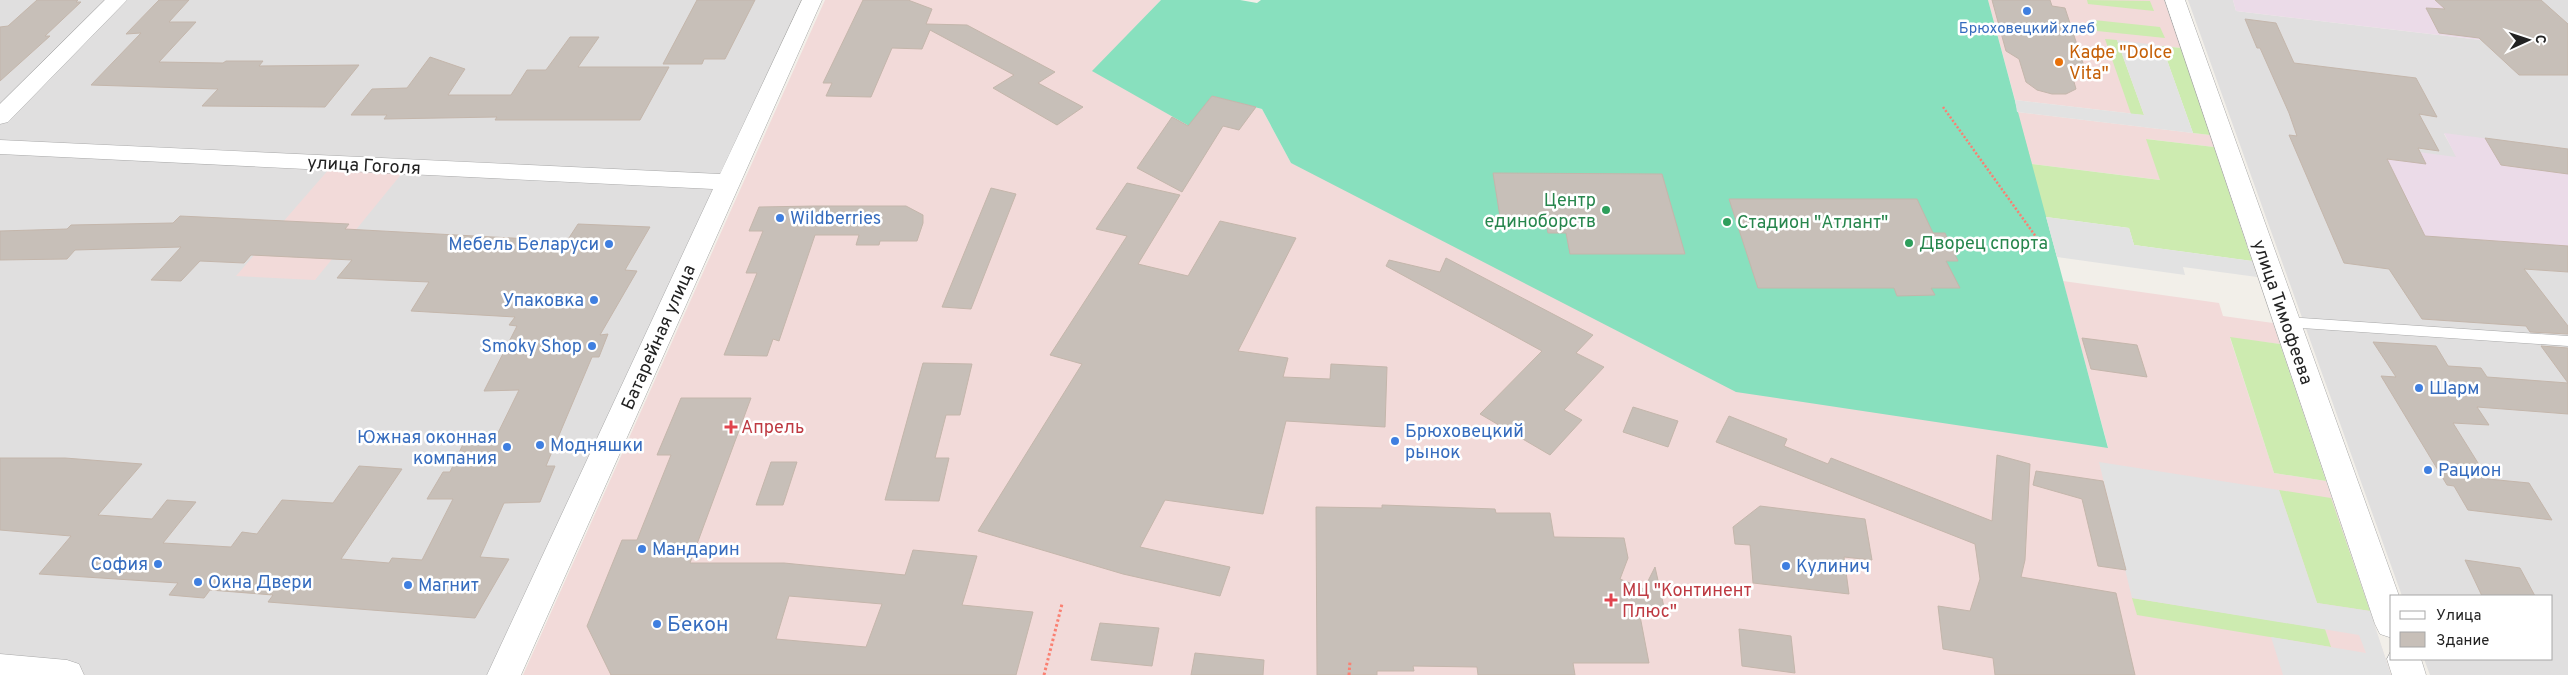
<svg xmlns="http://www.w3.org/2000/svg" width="2568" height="675" font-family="Overpass,sans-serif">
<rect width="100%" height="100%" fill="#f2efe9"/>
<g fill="#e0dfdf">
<path d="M 0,0 L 801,0 L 489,675 L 0,675 Z"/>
<path d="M 2188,0 L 2233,0 L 2236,11 L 2523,45 L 2474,0 L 2568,0 L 2568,149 L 2444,134 L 2457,157 L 2486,266 L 2568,272 L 2568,675 L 2430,675 L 2424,659 L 2552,659 L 2552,596 L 2402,596 Z"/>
</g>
<g fill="#f2dad9">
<path d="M 825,0 L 1161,0 L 1093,71 L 1262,109 L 1291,163 L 2108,447 L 2063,281 L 2219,303 L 2223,316 L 2273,323 L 2280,344 L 2230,338 L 2274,473 L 2326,481 L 2391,675 L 523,675 Z"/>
<path d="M 1988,0 L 2164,0 L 2181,48 L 2117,41 L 2144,115 L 2015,100 Z"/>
<path d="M 2017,112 L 2210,135 L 2214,147 L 2147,139 L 2161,180 L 2031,164 Z"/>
<path d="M 330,168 L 403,172 L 315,280 L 236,276 Z"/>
</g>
<g fill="#ebdbe8">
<path d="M 2233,0 L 2474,0 L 2524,45 L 2236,11 Z"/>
<path d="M 2444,133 L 2568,149 L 2568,272 L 2486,266 L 2337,245 L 2289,135 L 2456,157 Z"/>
</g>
<g fill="#cdebb0">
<path d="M 2087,0 L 2150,1 L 2154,11 L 2088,4 Z"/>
<path d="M 2094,20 L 2160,27 L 2165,38 L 2097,31 Z"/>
<path d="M 2105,39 L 2117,40 L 2144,115 L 2131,114 Z"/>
<path d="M 2162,46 L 2181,48 L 2210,135 L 2193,133 Z"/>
<path d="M 2020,122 L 2032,164 L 2160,180 L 2146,139 L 2214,147 L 2252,261 L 2134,245 L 2129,228 L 2046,217 L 2049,228 L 1854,171 Z"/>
<path d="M 2230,337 L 2280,344 L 2326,481 L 2274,473 Z"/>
<path d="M 2279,490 L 2331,498 L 2370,611 L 2317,603 Z"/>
<path d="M 2132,598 L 2325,629 L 2331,647 L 2137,615 Z"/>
</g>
<path fill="#88e0be" d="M 1161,0 L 1240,0 L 1257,3 L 1261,0 L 1988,0 L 2108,448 L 1736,392 L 1291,163 L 1262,109 L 1212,96 L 1189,126 L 1092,71 Z"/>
<g fill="#e2e2e2">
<path d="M 2117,40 L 2162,46 L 2193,133 L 2017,112 L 2015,100 L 2144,115 Z"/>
<path d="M 2046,217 L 2129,228 L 2134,245 L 2252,261 L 2257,277 L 2183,267 L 2185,275 L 2057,257 Z"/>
<path d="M 2099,462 L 2279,490 L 2317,603 L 2370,611 L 2391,675 L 2283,675 L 2271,637 L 2366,653 L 2359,635 L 2132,598 Z"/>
</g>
<g fill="#c7bfb8" stroke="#c4b6ab" fill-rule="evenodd">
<path d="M 37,0 L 78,0 L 76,2 L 81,2 L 45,36 L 50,36 L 0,81 L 0,27 L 8,26 Z"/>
<path d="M 159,0 L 189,0 L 169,22 L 196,22 L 159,62 L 223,63 L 226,61 L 263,61 L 259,66 L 359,65 L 325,107 L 202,106 L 218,89 L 91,85 L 141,33 L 126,34 Z"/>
<path d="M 697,0 L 755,0 L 725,59 L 704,59 L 702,64 L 663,64 Z"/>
<path d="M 863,0 L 908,0 L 932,9 L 926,24 L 967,25 L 1055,72 L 1038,83 L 1083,107 L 1057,125 L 993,88 L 1014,75 L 930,30 L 922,49 L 892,48 L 871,97 L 826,96 L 832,83 L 823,83 Z"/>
<path d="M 1992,0 L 2050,0 L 2052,6 L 2065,8 L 2084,66 L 2069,64 L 2076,89 L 2066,94 L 2052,94 L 2037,90 L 2026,82 L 2019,59 L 2006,51 Z"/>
<path d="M 2435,0 L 2541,0 L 2568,24 L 2568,75 L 2519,75 L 2479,38 L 2439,33 L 2426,8 L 2445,9 Z"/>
<path d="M 2245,19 L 2276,23 L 2294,63 L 2416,78 L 2437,117 L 2419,114 L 2439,151 L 2418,148 L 2426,164 L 2387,159 L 2425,236 L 2568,246 L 2568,272 L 2524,269 L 2568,326 L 2568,334 L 2530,332 L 2526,326 L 2422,319 L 2389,269 L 2344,263 L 2289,135 L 2297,136 L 2289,113 L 2260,48 L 2257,48 Z"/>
<path d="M 570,37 L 599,37 L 578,67 L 669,67 L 640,120 L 495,120 L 497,117 L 384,119 L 387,115 L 351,115 L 372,89 L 407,88 L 430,57 L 465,69 L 448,95 L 511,95 L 527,70 L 546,70 Z"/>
<path d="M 1212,96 L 1256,107 L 1239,130 L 1223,126 L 1182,192 L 1137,168 L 1172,117 L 1188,126 Z"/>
<path d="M 2485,138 L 2568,149 L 2568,174 L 2501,165 Z"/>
<path d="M 1493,173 L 1662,174 L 1685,254 L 1570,254 L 1566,233 L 1548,233 L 1546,223 L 1501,223 Z"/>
<path d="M 1127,183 L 1180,195 L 1138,264 L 1188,276 L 1220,221 L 1296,238 L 1238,351 L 1288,358 L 1283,377 L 1330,379 L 1331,364 L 1387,367 L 1385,427 L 1286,421 L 1263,514 L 1165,500 L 1140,547 L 1230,567 L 1220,596 L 1123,574 L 978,531 L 1082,364 L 1050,355 L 1127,236 L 1096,229 Z"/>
<path d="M 991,188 L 1016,194 L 971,309 L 942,307 Z"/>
<path d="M 1729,199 L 1917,199 L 1933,233 L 1945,233 L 1958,261 L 1946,261 L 1960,288 L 1931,288 L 1935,295 L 1897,296 L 1894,288 L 1758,288 Z"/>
<path d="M 815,206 L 906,206 L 923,215 L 923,223 L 917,241 L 880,241 L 879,245 L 856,245 L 859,235 L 815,235 L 779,341 L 773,339 L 767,356 L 724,355 L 757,273 L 746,273 L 763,231 L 749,231 L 759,207 Z"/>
<path d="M 180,216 L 349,224 L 345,229 L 567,241 L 578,224 L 650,227 L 625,270 L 637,271 L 600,335 L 608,334 L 599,357 L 592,357 L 546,466 L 555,466 L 540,502 L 504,503 L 480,557 L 509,559 L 475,618 L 268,602 L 273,595 L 210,590 L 204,598 L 169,595 L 178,583 L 39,574 L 71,536 L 0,530 L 0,458 L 65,458 L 142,464 L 98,515 L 152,519 L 167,500 L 196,502 L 163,543 L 231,547 L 242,532 L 257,534 L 282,500 L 333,503 L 359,466 L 402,469 L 341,559 L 389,563 L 392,558 L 422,560 L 453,499 L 427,499 L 443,472 L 450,472 L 465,440 L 495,439 L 519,390 L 484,391 L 517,326 L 509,325 L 515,317 L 411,311 L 429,282 L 337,278 L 352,260 L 251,255 L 244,263 L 200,261 L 181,281 L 151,280 L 181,247 L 75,250 L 67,259 L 0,260 L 0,231 L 67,229 L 71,225 L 173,223 Z"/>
<path d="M 1446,258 L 1593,335 L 1576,353 L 1604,367 L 1564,410 L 1582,420 L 1550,455 L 1480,414 L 1542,351 L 1386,266 L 1389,260 L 1440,272 Z"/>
<path d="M 2082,338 L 2137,345 L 2147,377 L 2091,369 Z"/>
<path d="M 2373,342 L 2436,346 L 2448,366 L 2481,368 L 2487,377 L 2568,383 L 2541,346 L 2568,348 L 2568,414 L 2477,407 L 2489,425 L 2453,423 L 2488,479 L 2529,483 L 2552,520 L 2468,510 L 2454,486 L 2447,485 L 2381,376 L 2396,377 Z"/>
<path d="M 923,363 L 972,364 L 960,415 L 946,415 L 935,458 L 949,458 L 939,501 L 885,500 Z"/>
<path d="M 681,398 L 751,398 L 690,563 L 784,563 L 905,575 L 913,550 L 977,556 L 962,605 L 1033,612 L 1016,675 L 611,675 L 587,626 L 622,540 L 637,540 L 671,455 L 657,455 ZM 789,596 L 882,604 L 866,647 L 776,639 Z"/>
<path d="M 1633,407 L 1678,421 L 1668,447 L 1623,432 Z"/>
<path d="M 1729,416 L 1787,439 L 1784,446 L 1828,464 L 1831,458 L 1992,521 L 1997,455 L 2030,464 L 2025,560 L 2021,577 L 2116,593 L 2135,675 L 1995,675 L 1993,658 L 1943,649 L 1938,606 L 1970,611 L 1980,579 L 1975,544 L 1716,442 Z"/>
<path d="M 771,462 L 797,462 L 783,505 L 756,505 Z"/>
<path d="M 2036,471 L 2103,481 L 2126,570 L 2098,566 L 2082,499 L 2033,485 Z"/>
<path d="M 1382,505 L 1495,509 L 1496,513 L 1550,513 L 1554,537 L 1624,538 L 1628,558 L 1620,579 L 1644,589 L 1655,567 L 1666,616 L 1640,616 L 1649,663 L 1573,663 L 1575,675 L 1478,675 L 1477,667 L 1413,666 L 1414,671 L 1377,671 L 1377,675 L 1317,675 L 1316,507 L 1382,508 Z"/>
<path d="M 1760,506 L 1865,519 L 1872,560 L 1844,557 L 1849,594 L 1753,583 L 1750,545 L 1735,544 L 1733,527 Z"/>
<path d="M 2465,560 L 2520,568 L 2535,596 L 2482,596 Z"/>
<path d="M 1100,623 L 1159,628 L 1152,666 L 1091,660 Z"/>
<path d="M 1739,629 L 1791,636 L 1795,673 L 1742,666 Z"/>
<path d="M 1195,653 L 1264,660 L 1263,675 L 1191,675 Z"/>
</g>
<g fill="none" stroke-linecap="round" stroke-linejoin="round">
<defs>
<path id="service" d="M 2287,317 L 2568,336 L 2568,346 L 2287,327 L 2280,322 Z"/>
<g id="minor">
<path d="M 105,0 L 127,0 L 8,122 L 0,124 L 0,104 Z"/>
<path d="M 802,0 L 822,0 L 521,675 L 487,675 L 713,189 L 0,154 L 0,140 L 720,174 Z"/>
<path d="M 0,654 L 67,660 L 79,664 L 84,675 L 0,675 Z"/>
</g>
<g id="tertiary">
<path d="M 2165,0 L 2185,0 L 2399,596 L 2392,596 L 2392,638 L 2380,634 L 2375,624 Z"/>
<path d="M 2392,649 L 2392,659 L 2421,659 L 2426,675 L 2392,675 L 2387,659 Z"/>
</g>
</defs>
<use href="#service" stroke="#a9a9a9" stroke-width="1"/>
<use href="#minor" stroke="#a9a9a9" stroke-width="1"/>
<use href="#tertiary" stroke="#a9a9a9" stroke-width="1"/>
<path stroke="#fa8072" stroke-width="2.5" stroke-dasharray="2 2" stroke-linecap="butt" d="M 1943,107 L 2039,241"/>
<g stroke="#fa8072" stroke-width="3" stroke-dasharray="2.5 2.5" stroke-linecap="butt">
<path d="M 1044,675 L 1062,604"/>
<path d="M 1349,675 L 1350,661"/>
</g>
<use href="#service" fill="#fff" fill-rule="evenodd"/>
<use href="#minor" fill="#fff" fill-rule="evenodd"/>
<use href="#tertiary" fill="#fff" fill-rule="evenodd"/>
</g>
<g fill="#3f7fe0" stroke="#fff" stroke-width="2">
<circle cx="2027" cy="11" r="5"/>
<circle cx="780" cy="218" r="5"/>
<circle cx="609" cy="244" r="5"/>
<circle cx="594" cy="300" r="5"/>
<circle cx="592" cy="346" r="5"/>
<circle cx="2419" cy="388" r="5"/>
<circle cx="1395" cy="441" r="5"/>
<circle cx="540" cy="445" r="5"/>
<circle cx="507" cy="447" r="5"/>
<circle cx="2428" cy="470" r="5"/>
<circle cx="642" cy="549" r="5"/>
<circle cx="158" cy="564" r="5"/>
<circle cx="1786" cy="566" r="5"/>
<circle cx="198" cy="582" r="5"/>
<circle cx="408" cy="585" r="5"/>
<circle cx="657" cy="624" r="5"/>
</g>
<circle fill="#e8710a" stroke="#fff" stroke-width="2" cx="2059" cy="62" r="5"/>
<g fill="#2e9e5b" stroke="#fff" stroke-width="2">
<circle cx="1606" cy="210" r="5"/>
<circle cx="1727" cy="222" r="5"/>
<circle cx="1909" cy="243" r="5"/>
</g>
<g fill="#e0444e" stroke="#fff" stroke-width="2">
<path d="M728.5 419.5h5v5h5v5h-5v5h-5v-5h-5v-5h5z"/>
<path d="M1608.5 592.5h5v5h5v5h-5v5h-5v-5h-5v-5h5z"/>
</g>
<g text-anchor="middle" stroke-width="5" stroke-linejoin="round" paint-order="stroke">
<g font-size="15" fill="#366cbe" stroke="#fff">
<text x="2027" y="33">Брюховецкий хлеб</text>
</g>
<g font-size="18" fill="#c56008" stroke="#fff" text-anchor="start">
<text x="2069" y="58">Кафе "Dolce<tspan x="2069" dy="21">Vita"</tspan></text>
</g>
<g font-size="18" fill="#222" stroke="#fff">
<text transform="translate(364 165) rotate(3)" y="6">улица Гоголя</text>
<text transform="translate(2283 312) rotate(71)" y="6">улица Тимофеева</text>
<text transform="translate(658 337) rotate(-66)" y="6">Батарейная улица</text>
</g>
<g font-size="18" fill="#27864d" stroke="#fff" text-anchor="start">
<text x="1596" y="206" text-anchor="end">Центр<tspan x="1596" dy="21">единоборств</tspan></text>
<text x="1737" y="228">Стадион "Атлант"</text>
<text x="1919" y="249">Дворец спорта</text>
</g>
<g font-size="18" fill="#366cbe" stroke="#fff" text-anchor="start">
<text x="790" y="224">Wildberries</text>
<text x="599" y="250" text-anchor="end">Мебель Беларуси</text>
<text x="584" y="306" text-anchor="end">Упаковка</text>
<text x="582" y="352" text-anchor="end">Smoky Shop</text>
<text x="2429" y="394">Шарм</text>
<text x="1405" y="437">Брюховецкий<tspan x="1405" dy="21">рынок</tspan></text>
<text x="497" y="443" text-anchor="end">Южная оконная<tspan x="497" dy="21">компания</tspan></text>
<text x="550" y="451">Модняшки</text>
<text x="2438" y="476">Рацион</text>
<text x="652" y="555">Мандарин</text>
<text x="148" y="570" text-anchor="end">София</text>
<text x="1796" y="572">Кулинич</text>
<text x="208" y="588">Окна Двери</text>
<text x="418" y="591">Магнит</text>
</g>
<g font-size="18" fill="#be3a42" stroke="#fff" text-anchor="start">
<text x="741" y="433">Апрель</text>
<text x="1622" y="596">МЦ "Континент<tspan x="1622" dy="21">Плюс"</tspan></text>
</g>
<g font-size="21" fill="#366cbe" stroke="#fff" text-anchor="start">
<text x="667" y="631">Бекон</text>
</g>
</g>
<rect x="2390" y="595" width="162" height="65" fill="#ffffff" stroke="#a7a7a7"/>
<rect x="2400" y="611" width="25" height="8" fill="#ffffff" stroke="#a7a7a7"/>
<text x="2436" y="620" font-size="15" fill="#222222">Улица</text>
<rect x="2400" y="632" width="25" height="15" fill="#c7bfb8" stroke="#a7a7a7"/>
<text x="2436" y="645" font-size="15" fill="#222222">Здание</text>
<g transform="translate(2528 40) rotate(87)" stroke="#ffffff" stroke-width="4" paint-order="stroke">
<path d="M0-4L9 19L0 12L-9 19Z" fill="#222222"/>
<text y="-8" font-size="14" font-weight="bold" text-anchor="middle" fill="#222222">С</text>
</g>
</svg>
